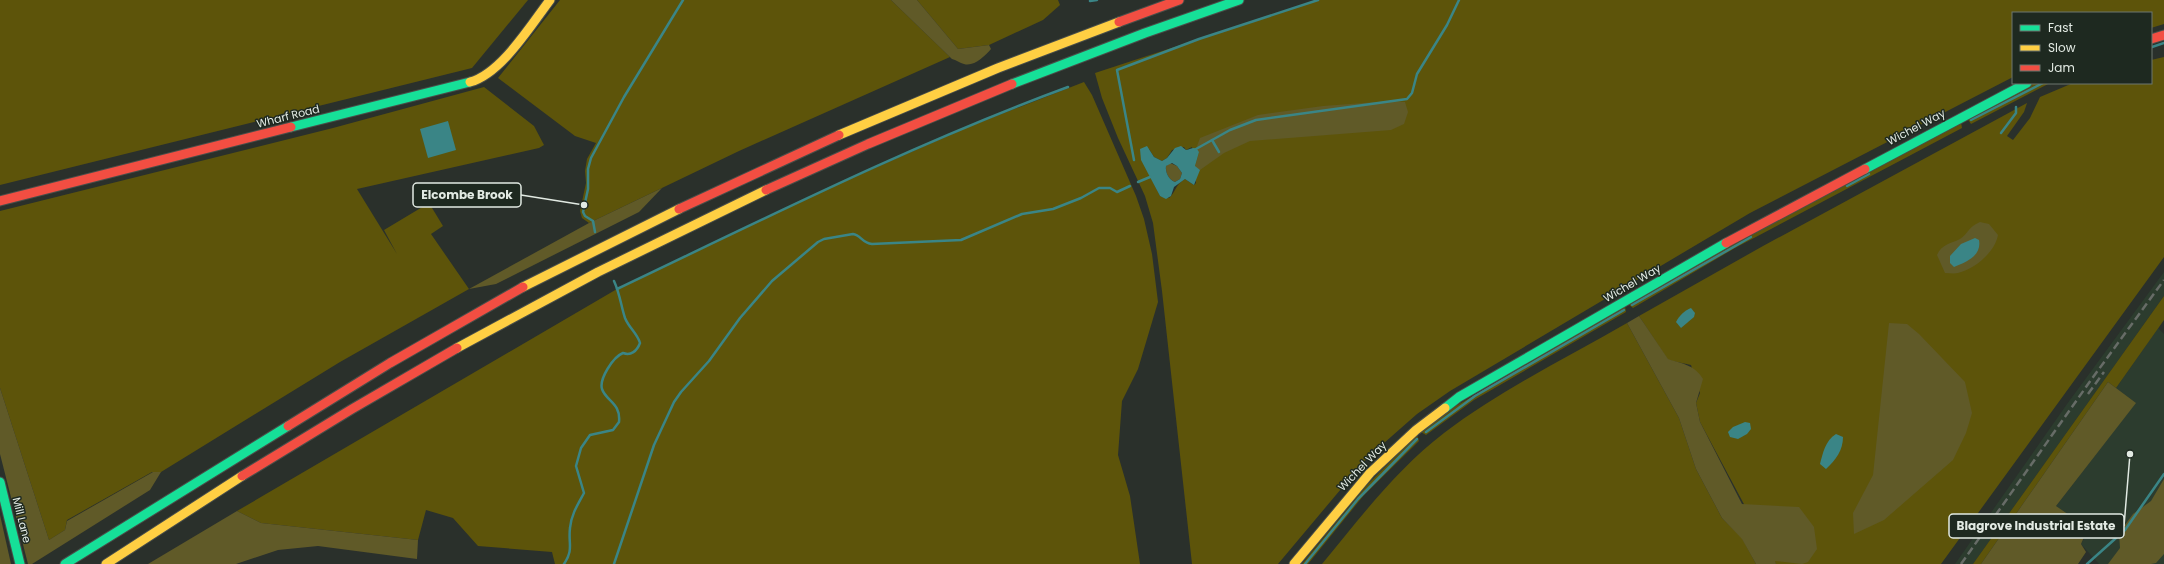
<svg xmlns="http://www.w3.org/2000/svg" width="2164" height="564" font-family="Poppins,sans-serif">
<rect width="100%" height="100%" fill="#2a302b"/>
<g fill="#2c3c2e">
<path d="M 2164,272 L 2164,296 L 1973,564 L 1955,564 L 2067,404 Z"/>
<path d="M 2158,328 L 2164,334 L 2164,564 L 2099,564 L 2081,544 L 2088,532 L 2056,506 L 2135,403 L 2116,388 Z"/>
</g>
<g fill="#5d540a" fill-rule="evenodd">
<path d="M 0,0 L 528,0 L 472,68 L 0,185 Z"/>
<path d="M 560,0 L 891,0 L 950,57 L 739,151 L 589,223 L 582,218 L 580,211 L 586,183 L 585,171 L 587,159 L 596,143 L 575,136 L 498,78 Z"/>
<path d="M 917,0 L 1058,0 L 1060,5 L 1043,20 L 989,45 L 958,49 Z"/>
<path d="M 1318,0 L 2164,0 L 2164,24 L 2151,28 L 2151,13 L 2013,13 L 2013,77 L 1750,213 L 1450,391 L 1417,414 L 1367,458 L 1278,564 L 1192,564 L 1162,291 L 1153,223 L 1145,196 L 1118,138 L 1102,98 L 1095,73 ZM 1184,147 L 1186,150 L 1192,147 L 1196,183 L 1194,185 L 1185,179 C 1174,186 1176,192 1169,198 L 1160,196 L 1141,157 L 1149,149 L 1154,157 L 1162,161 L 1167,158 L 1172,150 Z"/>
<path d="M 2164,57 L 2164,257 L 1941,564 L 1776,564 L 1700,422 L 1696,403 L 1700,393 L 1691,365 L 1668,360 L 1639,316 L 1763,246 L 2027,103 L 2024,112 L 2007,136 L 2013,140 L 2030,118 L 2040,97 L 2073,83 L 2151,83 L 2151,60 Z"/>
<path d="M 1084,82 L 1092,95 L 1136,196 L 1144,219 L 1152,254 L 1158,302 L 1138,369 L 1122,401 L 1118,455 L 1130,496 L 1140,564 L 555,564 L 552,552 L 478,546 L 453,518 L 426,510 L 418,540 L 261,523 L 237,511 L 617,289 L 811,196 L 968,127 Z"/>
<path d="M 2035,83 L 2050,83 L 1971,124 L 1967,118 Z"/>
<path d="M 484,87 L 534,126 L 544,145 L 539,148 L 357,189 L 397,254 L 384,230 L 429,203 L 443,226 L 431,234 L 469,289 L 340,362 L 161,472 L 152,472 L 67,520 L 65,530 L 49,540 L 0,388 L 0,211 L 333,128 Z"/>
<path d="M 1961,122 L 1962,128 L 1735,248 L 1633,308 L 1628,304 L 1688,269 Z"/>
<path d="M 2164,296 L 2164,320 L 2116,388 L 2108,382 L 1981,564 L 1973,564 Z"/>
<path d="M 1625,306 L 1626,312 L 1474,400 L 1426,435 L 1421,432 L 1456,406 Z"/>
<path d="M 1627,323 L 1679,418 L 1696,469 L 1722,518 L 1742,538 L 1756,564 L 1322,564 C 1359,519 1397,469 1444,433 C 1501,390 1566,358 1627,323 Z"/>
<path d="M 1417,435 L 1419,441 L 1364,495 L 1308,564 L 1302,564 L 1368,484 Z"/>
</g>
<g fill="#605a28">
<path d="M 891,0 L 917,0 L 958,49 L 989,45 L 991,49 C 985,56 974,67 964,64 C 960,63 956,60 952,59 Z"/>
<path d="M 1391,101 L 1405,102 L 1408,112 L 1404,124 L 1391,130 L 1250,141 L 1224,153 L 1200,170 L 1195,167 L 1199,152 L 1196,149 L 1200,138 L 1258,115 L 1323,106 Z"/>
<path d="M 1170,163 L 1177,166 L 1182,173 L 1180,179 L 1175,182 C 1169,180 1165,172 1166,166 Z"/>
<path d="M 662,188 L 639,212 L 496,284 L 469,289 L 589,223 Z"/>
<path d="M 1980,222 L 1989,224 L 1998,235 C 1995,252 1975,269 1958,273 C 1954,274 1949,273 1945,273 L 1937,255 C 1942,244 1950,244 1960,239 C 1968,234 1968,227 1980,222 Z"/>
<path d="M 1639,316 L 1668,359 C 1683,364 1695,365 1703,379 L 1696,403 L 1700,422 L 1742,504 L 1799,507 L 1814,527 L 1817,549 L 1808,562 L 1802,564 L 1775,561 L 1776,564 L 1756,564 L 1742,539 L 1722,518 L 1696,469 L 1679,418 L 1627,323 Z"/>
<path d="M 1889,323 L 1907,324 L 1919,334 L 1965,382 L 1972,413 L 1966,433 L 1953,460 L 1884,520 L 1854,534 L 1853,513 L 1873,475 Z"/>
<path d="M 2108,382 L 2136,403 L 2056,506 L 2088,528 L 2081,544 L 2086,552 L 2078,564 L 1981,564 Z"/>
<path d="M 0,388 L 49,540 L 65,530 L 67,521 L 153,472 L 161,472 L 150,490 L 32,564 L 28,564 L 0,454 Z"/>
<path d="M 2164,479 L 2164,554 L 2156,563 L 2151,564 L 2108,564 L 2120,548 L 2119,533 L 2133,514 L 2151,501 Z"/>
<path d="M 237,511 L 261,523 L 418,540 L 417,559 L 318,546 L 278,550 L 236,564 L 148,564 Z"/>
<path d="M 0,515 L 11,564 L 0,564 Z"/>
</g>
<g fill="#3a8586" fill-rule="evenodd">
<path d="M 448,121 L 456,150 L 428,158 L 420,129 Z"/>
<path d="M 1147,146 L 1154,157 L 1162,161 L 1167,158 L 1175,148 L 1181,146 L 1186,150 C 1192,149 1195,145 1199,152 L 1195,166 L 1200,170 L 1194,185 L 1185,179 L 1174,187 L 1171,196 L 1166,199 L 1160,196 L 1141,160 L 1140,149 ZM 1172,163 L 1177,166 L 1182,173 L 1180,179 L 1175,182 C 1169,180 1165,172 1166,166 Z"/>
<path d="M 1975,238 L 1979,240 C 1982,256 1966,262 1954,267 L 1950,263 L 1950,256 L 1961,244 Z"/>
<path d="M 1691,308 L 1695,313 L 1694,317 L 1681,328 L 1676,322 C 1679,316 1685,310 1691,308 Z"/>
<path d="M 1745,422 L 1750,423 L 1751,429 L 1747,434 L 1738,439 L 1730,437 L 1728,432 L 1733,427 Z"/>
<path d="M 1836,434 L 1843,437 C 1843,450 1836,460 1826,469 L 1820,464 C 1823,453 1825,441 1836,434 Z"/>
</g>
<g fill="none" stroke-linecap="round" stroke-linejoin="round">
<g stroke="#3a8586" stroke-width="2.5">
<path d="M 1090,1 L 1097,0"/>
<path d="M 2152,47 L 2164,43"/>
<path d="M 1971,120 L 2043,83"/>
<path d="M 2001,133 L 2016,113 L 2016,107"/>
<path d="M 1212,140 L 1219,152"/>
<path d="M 1196,149 L 1230,130 L 1256,120 L 1407,99 L 1412,93 L 1417,74 L 1447,25 L 1459,0"/>
<path d="M 1134,160 L 1117,70 L 1199,39 L 1318,0"/>
<path d="M 1138,182 L 1150,177"/>
<path d="M 1847,186 L 1869,174"/>
<path d="M 595,232 L 593,221 L 585,216 L 583,212 L 588,189 L 588,169 L 591,158 L 624,97 L 683,0"/>
<path d="M 617,289 C 766,218 913,144 1068,87"/>
<path d="M 1632,305 L 1751,237"/>
<path d="M 1426,432 L 1475,396 L 1624,310"/>
<path d="M 564,564 C 574,549 568,544 570,528 C 571,515 578,504 584,493 L 576,466 L 581,448 L 590,435 L 613,430 L 619,422 C 621,403 606,401 602,389 C 599,379 613,357 623,353 C 631,356 637,351 640,343 C 637,333 629,328 625,318 C 621,306 620,294 614,281"/>
<path d="M 614,564 L 654,445 L 674,402 L 681,392 L 709,361 L 740,318 L 772,281 L 818,242 L 824,239 L 853,234 C 861,235 862,243 872,244 L 961,240 L 1022,214 L 1053,209 L 1081,198 L 1099,188 L 1110,188 L 1117,192 L 1130,186"/>
<path d="M 1305,564 L 1358,499 L 1417,439"/>
<path d="M 2087,564 L 2125,530 L 2164,474"/>
</g>
<defs>
<g id="fast">
<path d="M 1012,84 L 1145,33 L 1239,0"/>
<path d="M 291,127 L 470,82"/>
<path d="M 1865,169 L 2027,83"/>
<path d="M 1445,408 L 1459,397 L 1726,243"/>
<path d="M 0,482 L 20,564"/>
<path d="M 65,564 L 288,426"/>
</g>
<g id="slow">
<path d="M 470,82 C 501,74 531,25 550,0"/>
<path d="M 839,135 L 998,68 L 1119,22"/>
<path d="M 523,287 L 679,209"/>
<path d="M 457,348 L 598,272 L 766,190"/>
<path d="M 106,564 L 242,476"/>
<path d="M 1294,564 L 1370,473 L 1416,430 L 1445,408"/>
</g>
<g id="jam">
<path d="M 1119,22 L 1179,0"/>
<path d="M 2151,39 L 2164,35"/>
<path d="M 766,190 L 868,144 L 1012,84"/>
<path d="M 0,201 L 291,127"/>
<path d="M 679,209 L 839,135"/>
<path d="M 1726,243 L 1865,169"/>
<path d="M 288,426 L 390,363 L 523,287"/>
<path d="M 242,476 L 352,409 L 457,348"/>
</g>
</defs>
<use href="#fast" stroke="#494e49" stroke-width="11"/>
<use href="#slow" stroke="#494e49" stroke-width="11"/>
<use href="#jam" stroke="#494e49" stroke-width="11"/>
<use href="#fast" stroke="#16e098" stroke-width="9"/>
<use href="#slow" stroke="#ffcf43" stroke-width="9"/>
<use href="#jam" stroke="#f24e42" stroke-width="9"/>
<g stroke="#676c67" stroke-width="2.5" stroke-dasharray="8 4" stroke-linecap="butt">
<path d="M 2088,394 L 2104,372"/>
<path d="M 1961,564 L 2091,380 L 2164,280"/>
</g>
</g>
<g text-anchor="middle" stroke-width="3" stroke-linejoin="round" paint-order="stroke">
<g font-size="11" fill="#e2eae3" stroke="#1e2920">
<text transform="translate(288 116) rotate(-14)" y="4">Wharf Road</text>
<text transform="translate(1916 127) rotate(-28)" y="4">Wichel Way</text>
<text transform="translate(1632 283) rotate(-30)" y="4">Wichel Way</text>
<text transform="translate(1362 466) rotate(-46)" y="4">Wichel Way</text>
<text transform="translate(22 520) rotate(76)" y="4">Mill Lane</text>
</g>
</g>
<path fill="none" stroke="#e2eae3" stroke-width="1.5" d="M584 205L521 195M2130 454L2124 526"/>
<g fill="#e2eae3" stroke="#1e2920" stroke-width="1.5">
<circle cx="584" cy="205" r="4"/>
<circle cx="2130" cy="454" r="4"/>
</g>
<g fill="#1e2920" stroke="#e2eae3" stroke-width="1.5">
<rect x="413" y="183" width="108" height="24" rx="4"/>
<rect x="1949" y="514" width="175" height="24" rx="4"/>
</g>
<g font-size="12" text-anchor="middle" font-weight="bold" fill="#e2eae3">
<text x="467" y="199">Elcombe Brook</text>
<text x="2036" y="530">Blagrove Industrial Estate</text>
</g>
<rect x="2012" y="12" width="140" height="72" fill="#1e2920" stroke="#6c766e"/>
<rect x="2020" y="25" width="20" height="6" fill="#16e098" stroke="#6c766e"/>
<text x="2048" y="32" font-size="12" fill="#e2eae3">Fast</text>
<rect x="2020" y="45" width="20" height="6" fill="#ffcf43" stroke="#6c766e"/>
<text x="2048" y="52" font-size="12" fill="#e2eae3">Slow</text>
<rect x="2020" y="65" width="20" height="6" fill="#f24e42" stroke="#6c766e"/>
<text x="2048" y="72" font-size="12" fill="#e2eae3">Jam</text>
</svg>
